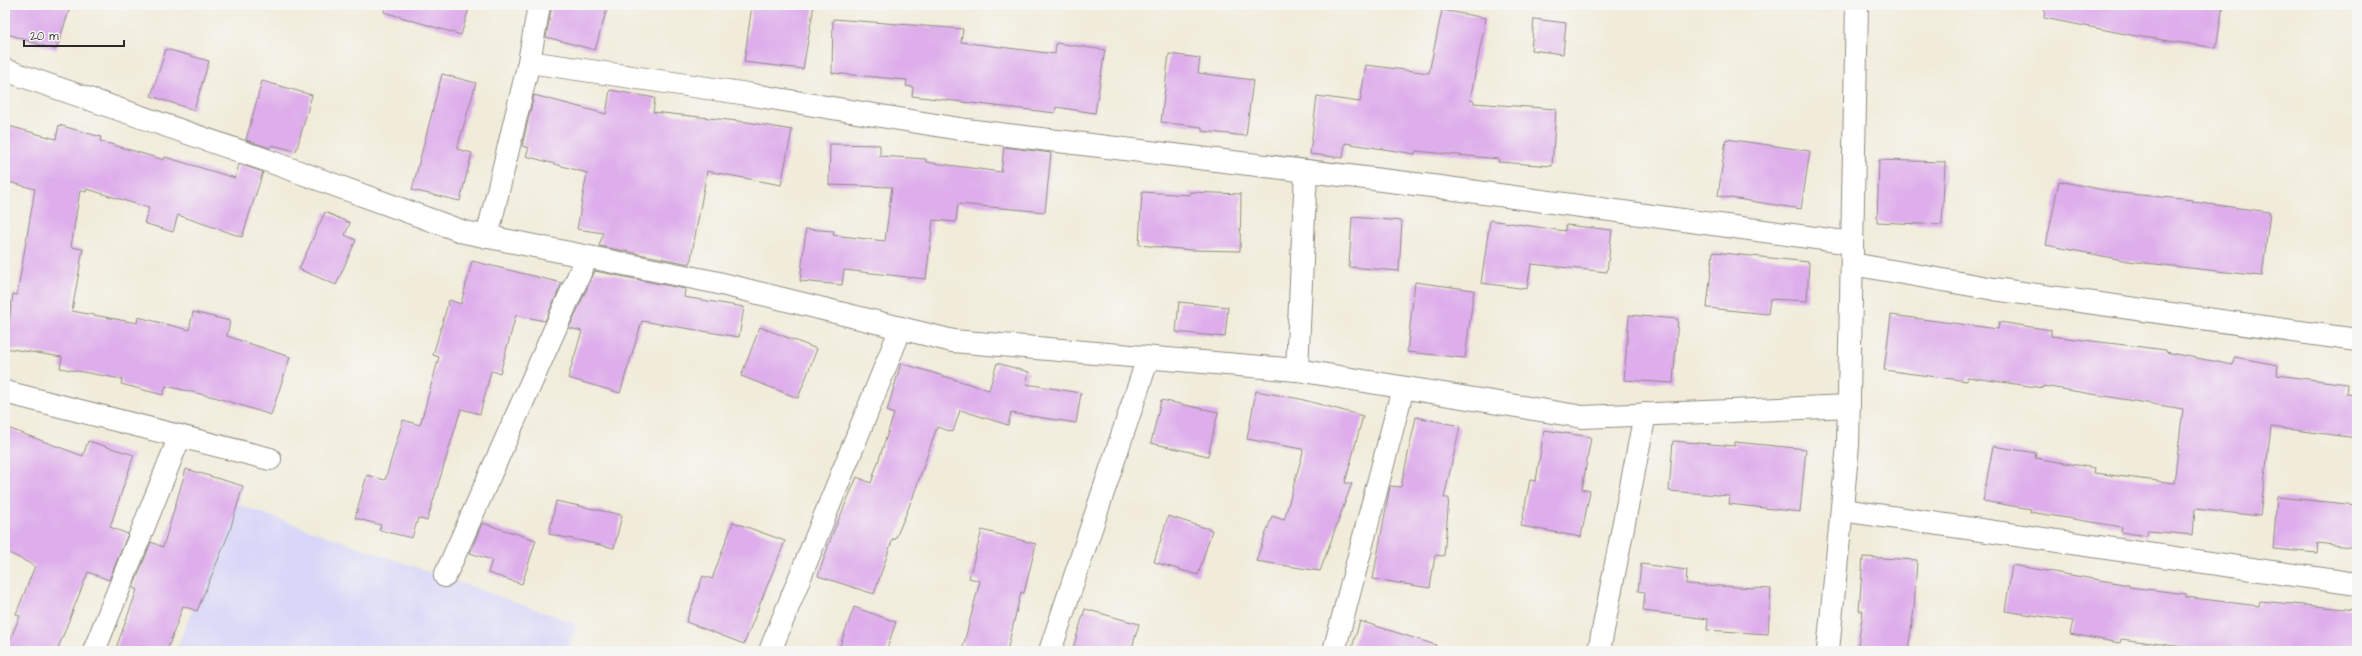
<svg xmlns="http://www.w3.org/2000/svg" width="2362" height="656" font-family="'Architects Daughter',sans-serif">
<rect width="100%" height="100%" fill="#f6f6f2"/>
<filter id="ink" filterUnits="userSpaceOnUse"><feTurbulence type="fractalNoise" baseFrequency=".025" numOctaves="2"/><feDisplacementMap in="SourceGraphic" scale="8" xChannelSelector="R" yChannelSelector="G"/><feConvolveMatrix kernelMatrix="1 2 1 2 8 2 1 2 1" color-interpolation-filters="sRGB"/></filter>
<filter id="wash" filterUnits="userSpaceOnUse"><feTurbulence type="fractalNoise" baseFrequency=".012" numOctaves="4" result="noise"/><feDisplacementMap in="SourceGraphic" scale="16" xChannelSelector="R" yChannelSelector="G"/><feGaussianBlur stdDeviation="0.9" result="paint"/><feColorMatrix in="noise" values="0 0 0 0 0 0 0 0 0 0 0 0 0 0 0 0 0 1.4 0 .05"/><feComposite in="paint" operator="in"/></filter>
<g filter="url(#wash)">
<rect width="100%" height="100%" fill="#f1ecda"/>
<path fill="#d8d7f8" d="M 234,503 L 577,624 L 567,651 L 176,651 Z"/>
<g id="blocks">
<g fill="#deadeb">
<path d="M 5,5 L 71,5 L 56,50 L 5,33 Z"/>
<path d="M 385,5 L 470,5 L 461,35 L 384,12 Z"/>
<path d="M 552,5 L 608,5 L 595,50 L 546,37 Z"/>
<path d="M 752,5 L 814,5 L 803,69 L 744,62 Z"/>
<path d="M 2045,5 L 2223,5 L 2216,48 L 2136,36 L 2044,18 Z"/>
<path d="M 1442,10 L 1486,18 L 1470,100 L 1474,101 L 1474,103 L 1556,109 L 1552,166 L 1498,162 L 1499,159 L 1416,151 L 1415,154 L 1345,143 L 1343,158 L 1310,154 L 1317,96 L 1360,102 L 1366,65 L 1429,73 Z"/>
<path d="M 833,19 L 963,29 L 961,42 L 1055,54 L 1056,43 L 1105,50 L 1095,113 L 1056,107 L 1055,113 L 912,96 L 913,87 L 906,86 L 907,80 L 832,73 Z"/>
<path d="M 1534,19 L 1566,23 L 1563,54 L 1531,50 Z"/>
<path d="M 166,49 L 209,61 L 194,110 L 151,96 Z"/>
<path d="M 1169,54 L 1200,58 L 1198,73 L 1253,80 L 1246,136 L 1202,131 L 1202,127 L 1161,122 Z"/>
<path d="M 442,74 L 476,83 L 457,149 L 472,153 L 460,201 L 412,190 Z"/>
<path d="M 262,81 L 312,95 L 296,151 L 272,145 L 270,148 L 246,140 Z"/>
<path d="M 610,90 L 655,98 L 653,112 L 747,122 L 792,130 L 781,185 L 707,171 L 690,264 L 599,246 L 603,233 L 577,229 L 587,173 L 526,156 L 529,148 L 522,146 L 534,95 L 606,114 Z"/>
<path d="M 5,125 L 56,139 L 59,125 L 101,137 L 100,141 L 164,160 L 165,157 L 235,178 L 239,164 L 263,172 L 242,237 L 178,215 L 173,232 L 144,223 L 149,208 L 87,189 L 86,192 L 80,190 L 71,247 L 83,249 L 72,311 L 137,323 L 138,317 L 189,330 L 193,312 L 230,321 L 227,336 L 290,357 L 271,415 L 218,398 L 166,386 L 163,395 L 121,384 L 122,379 L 60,368 L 62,357 L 5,348 L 13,294 L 17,295 L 35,189 L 5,181 Z"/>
<path d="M 1726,139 L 1810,151 L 1801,209 L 1718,196 Z"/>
<path d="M 830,144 L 880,145 L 880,156 L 926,159 L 926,162 L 1001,172 L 1004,147 L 1051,153 L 1045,212 L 958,204 L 956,222 L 933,220 L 926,279 L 844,270 L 842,285 L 800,281 L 806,229 L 834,231 L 833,235 L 885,241 L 892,187 L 829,185 Z"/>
<path d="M 1879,160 L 1945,162 L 1942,225 L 1877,222 Z"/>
<path d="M 2059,181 L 2119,193 L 2193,200 L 2193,202 L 2270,212 L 2262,276 L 2128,261 L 2046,245 Z"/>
<path d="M 1142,192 L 1190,195 L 1190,192 L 1241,194 L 1240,251 L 1190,250 L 1139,245 Z"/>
<path d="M 325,212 L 350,223 L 345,235 L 356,240 L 336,285 L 299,269 Z"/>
<path d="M 1352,217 L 1402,221 L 1399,271 L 1349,267 Z"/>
<path d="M 1490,220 L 1565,231 L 1566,225 L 1612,230 L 1607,272 L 1531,264 L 1527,289 L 1481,283 Z"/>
<path d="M 1713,252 L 1809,262 L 1807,301 L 1770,299 L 1768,314 L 1707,308 Z"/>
<path d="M 472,261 L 562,283 L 545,321 L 516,315 L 500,373 L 491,371 L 480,414 L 461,409 L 427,521 L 418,518 L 412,538 L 379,530 L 381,525 L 355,518 L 367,475 L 385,480 L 403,420 L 420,425 L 439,357 L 433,355 L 449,300 L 461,304 Z"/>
<path d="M 595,271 L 685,289 L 684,297 L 744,307 L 739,337 L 642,321 L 620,393 L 568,378 L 582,331 L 569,328 Z"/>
<path d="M 1415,282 L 1474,290 L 1465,358 L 1407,352 Z"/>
<path d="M 1179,302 L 1228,307 L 1225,337 L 1176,332 Z"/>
<path d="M 1629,315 L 1678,319 L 1673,383 L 1624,380 Z"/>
<path d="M 1891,315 L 1998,329 L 1999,322 L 2051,330 L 2051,336 L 2166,350 L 2166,352 L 2233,365 L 2234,357 L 2278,365 L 2277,375 L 2347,384 L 2346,394 L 2357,395 L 2357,438 L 2271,427 L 2260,516 L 2195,509 L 2193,535 L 2148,531 L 2147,536 L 2121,532 L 2122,527 L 2030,512 L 2031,509 L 1983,501 L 1993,446 L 2036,453 L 2035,458 L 2095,468 L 2094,473 L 2174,483 L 2183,409 L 2043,386 L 2043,388 L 1967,377 L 1967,381 L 1884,370 Z"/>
<path d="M 760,327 L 817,349 L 798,398 L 741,376 Z"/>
<path d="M 901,363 L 989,390 L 997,363 L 1029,372 L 1026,384 L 1081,393 L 1076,423 L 1011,413 L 1008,425 L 960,410 L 953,432 L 937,427 L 913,497 L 895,540 L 893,538 L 874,594 L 818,576 L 832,535 L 857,477 L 871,483 L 894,414 L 887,411 Z"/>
<path d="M 1256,391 L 1300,399 L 1363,416 L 1345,483 L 1352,483 L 1320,571 L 1256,561 L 1272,516 L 1284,520 L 1303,452 L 1302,449 L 1247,439 Z"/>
<path d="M 1161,400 L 1218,412 L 1208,456 L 1151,443 Z"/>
<path d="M 1416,417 L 1460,426 L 1444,498 L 1449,498 L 1444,556 L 1435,555 L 1430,588 L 1373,579 L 1390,486 L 1401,487 Z"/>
<path d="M 5,427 L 83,456 L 88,441 L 134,455 L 110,527 L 128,534 L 109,580 L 88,572 L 57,651 L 5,651 L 20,616 L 16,614 L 35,566 L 5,551 Z"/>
<path d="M 1544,430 L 1591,437 L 1582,489 L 1590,491 L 1581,537 L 1521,526 L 1530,480 L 1536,481 Z"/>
<path d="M 1673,441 L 1735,446 L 1735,442 L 1806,449 L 1800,512 L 1729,504 L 1730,496 L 1669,491 Z"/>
<path d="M 186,469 L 243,486 L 229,533 L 197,611 L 183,606 L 167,651 L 115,651 L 137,590 L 133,588 L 151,542 L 163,547 Z"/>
<path d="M 2277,497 L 2357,505 L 2357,548 L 2318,543 L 2317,553 L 2273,549 Z"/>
<path d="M 556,501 L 622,515 L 614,548 L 549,534 Z"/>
<path d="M 1168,516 L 1212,530 L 1198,575 L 1154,562 Z"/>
<path d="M 733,522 L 785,541 L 744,644 L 686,622 L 703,576 L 712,579 Z"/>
<path d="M 482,523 L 536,540 L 522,584 L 488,573 L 492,560 L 470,553 Z"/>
<path d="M 982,530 L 1036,544 L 1024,593 L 1021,592 L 1007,651 L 962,651 L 980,581 L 969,578 Z"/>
<path d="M 1863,557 L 1917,560 L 1914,609 L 1908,651 L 1857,651 L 1863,611 L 1859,611 Z"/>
<path d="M 1641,564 L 1687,570 L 1686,584 L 1771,589 L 1768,634 L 1707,630 L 1708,619 L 1643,611 L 1645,592 L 1638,591 Z"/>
<path d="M 2012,565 L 2129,585 L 2129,587 L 2186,594 L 2186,597 L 2259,606 L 2260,601 L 2357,610 L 2357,651 L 2183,651 L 2184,647 L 2121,639 L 2120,643 L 2070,634 L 2073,621 L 2005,611 Z"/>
<path d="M 854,607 L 896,622 L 886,651 L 838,651 Z"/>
<path d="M 1085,609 L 1139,624 L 1131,651 L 1072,651 Z"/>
<path d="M 1360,621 L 1436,645 L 1435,651 L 1351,651 Z"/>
</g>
</g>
</g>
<g filter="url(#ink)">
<use href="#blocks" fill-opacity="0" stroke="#8e8c82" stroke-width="1"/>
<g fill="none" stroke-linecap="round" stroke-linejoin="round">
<defs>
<g id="minor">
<path d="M 529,62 L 741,93 L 966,130 L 1440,187 L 1852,243"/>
<path d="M 5,70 L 263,159 L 464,232 L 714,282 L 953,341 L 1297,370 L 1583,417 L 1849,406"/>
<path d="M 487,237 L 529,62 L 539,5"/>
<path d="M 1852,264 L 1994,289 L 2357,340"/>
<path d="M 1297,370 L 1306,171"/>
<path d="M 5,392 L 270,459"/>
<path d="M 1842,510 L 2357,584"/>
<path d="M 445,576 L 587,257"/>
<path d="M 94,651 L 180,436"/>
<path d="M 770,651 L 901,328"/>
<path d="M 1050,651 L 1148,358"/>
<path d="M 1334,651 L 1403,388"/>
<path d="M 1599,651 L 1645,414"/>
</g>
<path id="tertiary" d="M 1828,651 L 1848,445 L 1857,5"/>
</defs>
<use href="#minor" stroke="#8e8c82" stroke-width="24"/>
<use href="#tertiary" stroke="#8e8c82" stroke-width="24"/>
<use href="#minor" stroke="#fff" stroke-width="22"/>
<use href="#tertiary" stroke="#fff" stroke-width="22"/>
</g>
</g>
<rect width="2362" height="656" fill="none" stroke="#f6f6f2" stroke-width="20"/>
<path d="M24 40v6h100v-6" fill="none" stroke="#2b2b2b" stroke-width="2"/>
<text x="30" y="40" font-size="12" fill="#2b2b2b" stroke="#f6f6f2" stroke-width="3" paint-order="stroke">20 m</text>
</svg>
